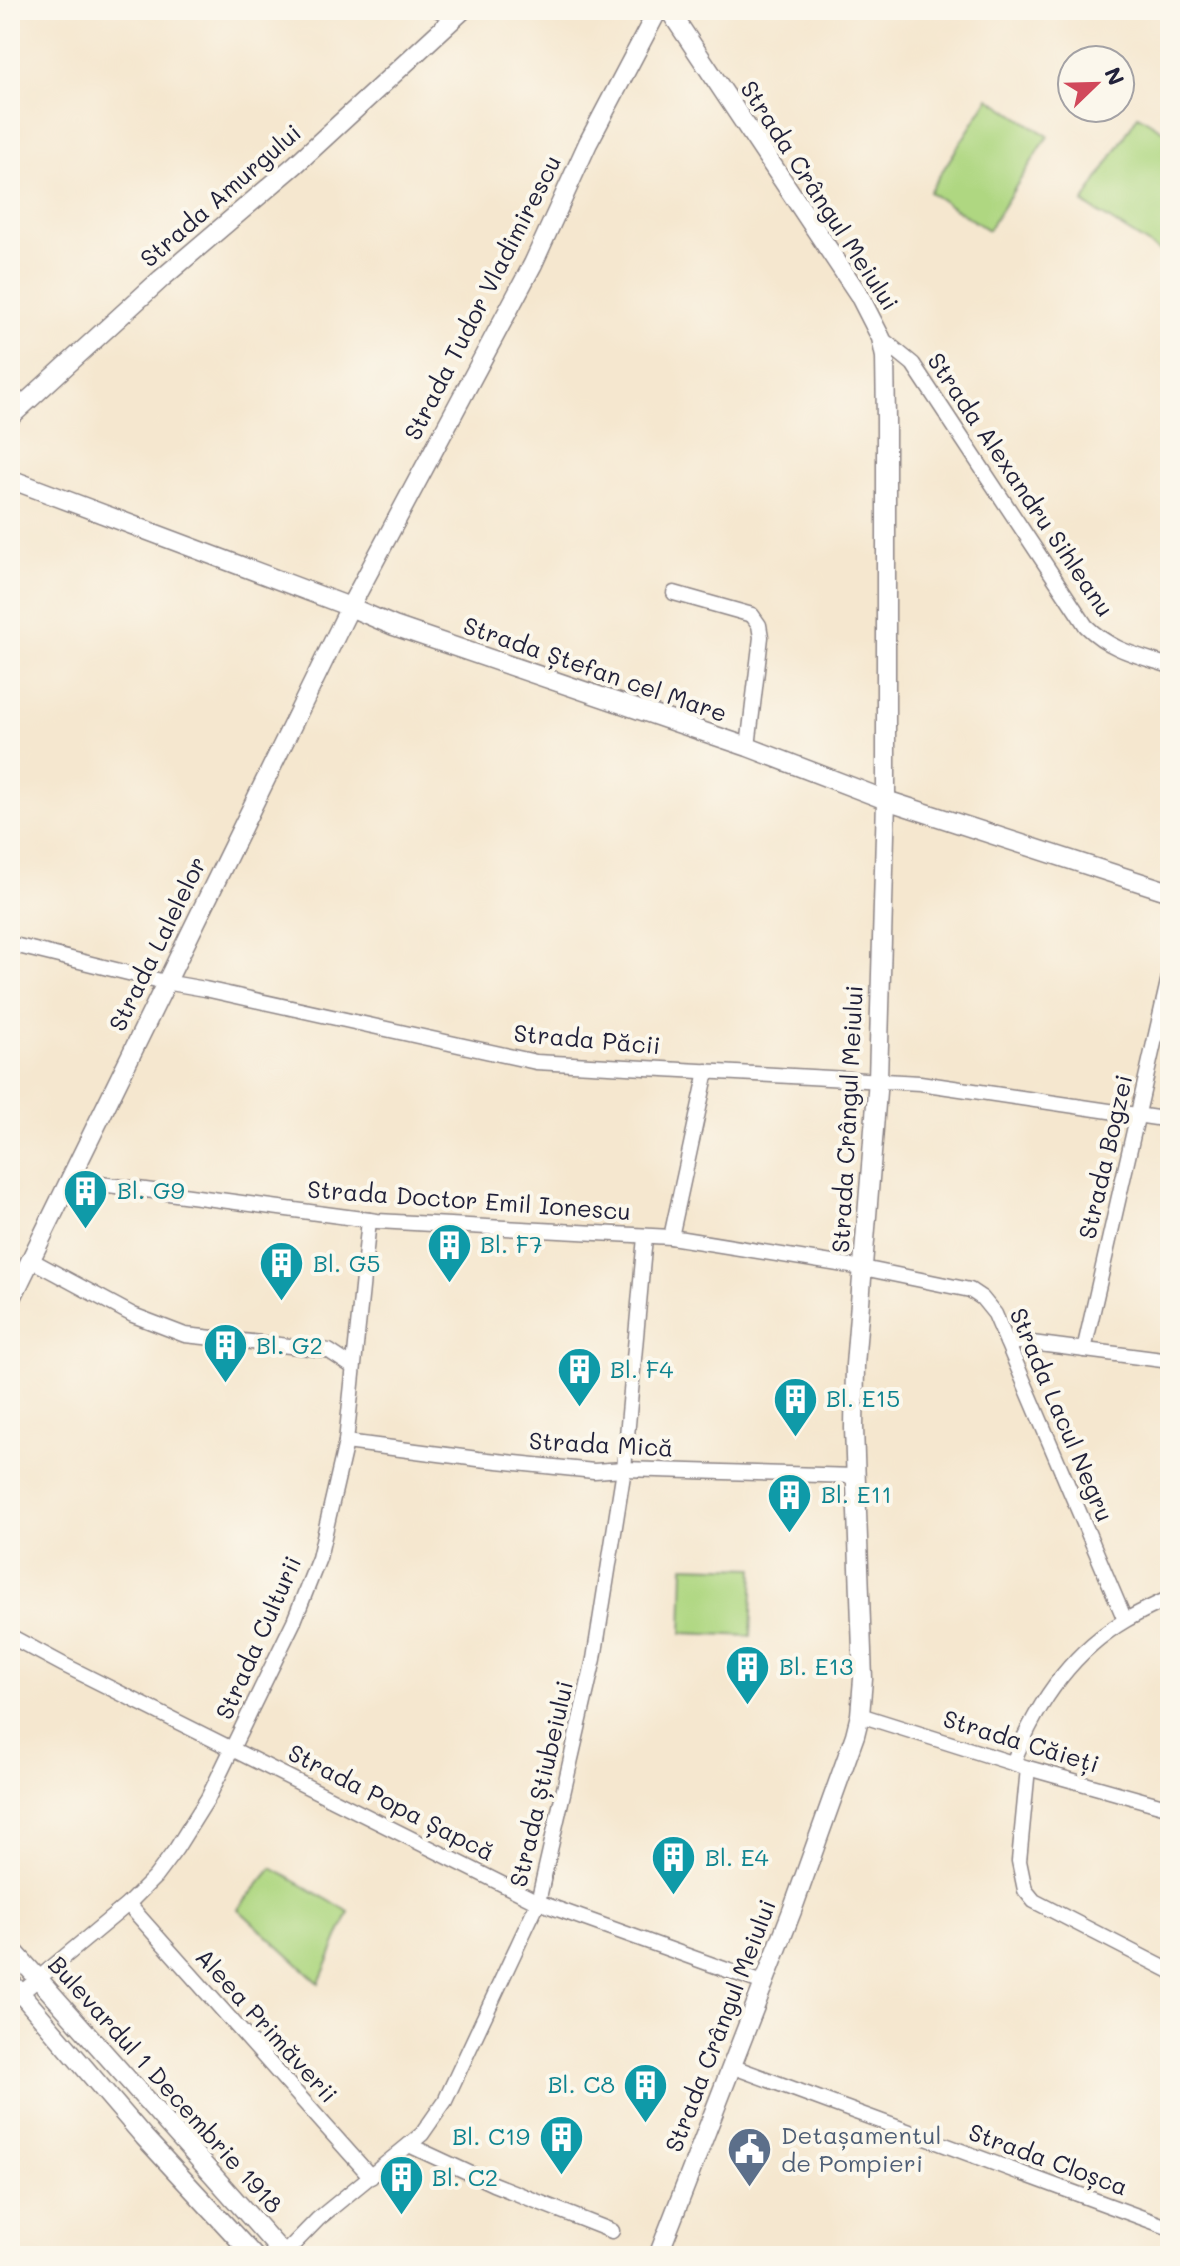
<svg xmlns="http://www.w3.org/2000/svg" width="1180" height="2266" font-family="Mali,sans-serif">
<rect width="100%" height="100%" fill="#fbf7ec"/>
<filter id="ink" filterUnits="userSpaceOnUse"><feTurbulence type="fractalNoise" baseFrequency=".0125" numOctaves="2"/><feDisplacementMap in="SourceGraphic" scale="16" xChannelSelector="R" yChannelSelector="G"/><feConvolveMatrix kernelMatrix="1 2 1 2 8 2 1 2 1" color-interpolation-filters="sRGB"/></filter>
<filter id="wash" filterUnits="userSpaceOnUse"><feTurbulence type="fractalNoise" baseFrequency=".006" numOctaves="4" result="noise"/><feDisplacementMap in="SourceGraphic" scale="32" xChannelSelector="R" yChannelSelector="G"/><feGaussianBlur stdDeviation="1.8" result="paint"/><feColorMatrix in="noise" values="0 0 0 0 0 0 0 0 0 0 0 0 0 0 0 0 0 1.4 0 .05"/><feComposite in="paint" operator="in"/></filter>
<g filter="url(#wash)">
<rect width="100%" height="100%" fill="#f5e7cf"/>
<g fill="#afd781" stroke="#687c5e" stroke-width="2">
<path d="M 989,98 L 1048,136 L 988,230 L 929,192 Z"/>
<path d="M 1138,115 L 1170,135 L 1170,258 L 1083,203 Z"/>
<path d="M 684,1566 L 754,1568 L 751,1636 L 682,1633 Z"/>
<path d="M 272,1868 L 349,1912 L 319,1983 L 238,1909 Z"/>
</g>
</g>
<g filter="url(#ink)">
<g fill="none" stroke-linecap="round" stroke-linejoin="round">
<defs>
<g id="minor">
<path d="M 438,10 L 454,18"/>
<path d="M 881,338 L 913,364 L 1086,626 C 1112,651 1137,655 1170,666"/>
<path d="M 674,593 L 752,615 L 759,625 L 761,637 L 748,747"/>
<path d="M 10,944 L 165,982 L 205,989 L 536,1062 L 920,1083 L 1170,1120"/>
<path d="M 71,1180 L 377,1221 L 671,1237 L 863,1268 L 970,1290 L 982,1298 L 995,1314 L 1125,1620"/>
<path d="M 671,1237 L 707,1071"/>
<path d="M 31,1260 L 133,1315 L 185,1335 L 318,1349 L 329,1351 L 353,1367"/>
<path d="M 1007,1342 L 1024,1342 L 1170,1361"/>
<path d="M 1084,1350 L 1170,973"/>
<path d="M 346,1442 L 478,1459 L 594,1471 L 624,1469 L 855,1476"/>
<path d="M 10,1636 L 64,1665 L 538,1902 L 763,1983"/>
<path d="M 860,1715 L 1028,1768 L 1170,1808"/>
<path d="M 1013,1763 C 1036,1705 1071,1652 1126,1620 C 1140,1612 1155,1605 1170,1598"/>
<path d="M 1028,1768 L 1019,1861 L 1025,1890 L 1034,1901 L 1170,1971"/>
<path d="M 128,1904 L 371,2177"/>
<path d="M 21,1993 L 128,1904 L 155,1877 L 176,1849 L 208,1798 L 294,1621 L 319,1558 L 346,1442 L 369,1220"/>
<path d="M 731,2066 L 1170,2228"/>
<path d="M 409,2145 L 493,2184 L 612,2231"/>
<path d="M 282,2256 L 318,2219 L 422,2134 L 445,2101 L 538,1902 L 594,1659 L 624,1469 L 645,1237"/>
</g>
<g id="tertiary">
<path d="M 10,417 L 161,279 L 295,165 L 463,10"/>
<path d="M 10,479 L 350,607 L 394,626 L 748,747 L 886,800 L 1170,892"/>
<path d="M 10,1302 L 350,607 L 533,264 L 588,143 L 658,10"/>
<path d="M 10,1947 L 285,2256"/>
<path d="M 10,1981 L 144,2137 L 254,2256"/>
<path d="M 658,2256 L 792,1911 L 855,1735 L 860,1715 L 863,1679 L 854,1428 L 855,1365 L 878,1079 L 886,800 L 886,421 L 885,357 L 881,338 L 859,295 L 669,10"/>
</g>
</defs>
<use href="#minor" stroke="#8c8485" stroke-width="17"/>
<use href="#tertiary" stroke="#8c8485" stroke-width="21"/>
<use href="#minor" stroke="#fff" stroke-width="14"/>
<use href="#tertiary" stroke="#fff" stroke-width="18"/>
</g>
</g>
<defs>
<symbol id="building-pin" viewBox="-11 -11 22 30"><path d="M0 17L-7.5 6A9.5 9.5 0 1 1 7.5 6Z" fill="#0f9aa8" stroke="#fbf7ec"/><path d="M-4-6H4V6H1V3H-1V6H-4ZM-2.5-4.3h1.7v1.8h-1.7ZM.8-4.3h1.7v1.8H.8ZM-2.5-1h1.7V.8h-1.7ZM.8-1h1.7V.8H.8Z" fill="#fff"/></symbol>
<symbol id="civic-pin" viewBox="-11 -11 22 30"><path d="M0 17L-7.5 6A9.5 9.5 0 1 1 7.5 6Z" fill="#5c6f8a" stroke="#fbf7ec"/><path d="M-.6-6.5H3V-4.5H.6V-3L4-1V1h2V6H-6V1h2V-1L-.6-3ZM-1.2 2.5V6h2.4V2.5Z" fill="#fff"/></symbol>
</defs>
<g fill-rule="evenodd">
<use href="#building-pin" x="60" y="1166" width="51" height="69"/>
<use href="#building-pin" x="424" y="1220" width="51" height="69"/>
<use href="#building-pin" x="256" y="1238" width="51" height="69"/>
<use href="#building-pin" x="200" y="1320" width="51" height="69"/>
<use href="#building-pin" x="554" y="1344" width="51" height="69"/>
<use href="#building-pin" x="770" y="1374" width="51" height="69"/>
<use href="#building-pin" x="764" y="1470" width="51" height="69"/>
<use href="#building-pin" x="722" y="1642" width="51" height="69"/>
<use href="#building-pin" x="648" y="1832" width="51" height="69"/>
<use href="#building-pin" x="620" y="2060" width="51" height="69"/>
<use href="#building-pin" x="536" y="2112" width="51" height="69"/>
<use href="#civic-pin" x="724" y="2124" width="51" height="69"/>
<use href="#building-pin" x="376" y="2152" width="51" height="69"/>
</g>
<g text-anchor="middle" stroke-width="8" stroke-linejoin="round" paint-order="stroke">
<g font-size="24" fill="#22223b" stroke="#fbf7ec">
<text transform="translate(221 196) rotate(-41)" y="8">Strada Amurgului</text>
<text transform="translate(819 196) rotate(57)" y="8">Strada Crângul Meiului</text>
<text transform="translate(483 298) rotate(-63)" y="8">Strada Tudor Vladimirescu</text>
<text transform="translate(1020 485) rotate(56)" y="8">Strada Alexandru Sihleanu</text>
<text transform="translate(595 670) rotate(19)" y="8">Strada Ștefan cel Mare</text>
<text transform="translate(158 944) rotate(-64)" y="8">Strada Lalelelor</text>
<text transform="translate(587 1040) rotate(5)" y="8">Strada Păcii</text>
<text transform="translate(848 1119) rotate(-87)" y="8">Strada Crângul Meiului</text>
<text transform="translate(1106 1157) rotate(-77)" y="8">Strada Bogzei</text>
<text transform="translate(469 1201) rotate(4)" y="8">Strada Doctor Emil Ionescu</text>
<text transform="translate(1061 1415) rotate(67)" y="8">Strada Lacul Negru</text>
<text transform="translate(601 1445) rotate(3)" y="8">Strada Mică</text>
<text transform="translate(259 1638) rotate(-66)" y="8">Strada Culturii</text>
<text transform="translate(1021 1742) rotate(17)" y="8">Strada Căieți</text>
<text transform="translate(542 1784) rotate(-77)" y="8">Strada Știubeiului</text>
<text transform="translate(391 1803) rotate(27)" y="8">Strada Popa Șapcă</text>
<text transform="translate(266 2026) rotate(48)" y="8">Aleea Primăverii</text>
<text transform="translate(721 2026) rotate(-69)" y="8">Strada Crângul Meiului</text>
<text transform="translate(165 2085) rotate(48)" y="8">Bulevardul 1 Decembrie 1918</text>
<text transform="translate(1048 2160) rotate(20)" y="8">Strada Cloșca</text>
</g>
<g font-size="24" fill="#0d838f" stroke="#fbf7ec" text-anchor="start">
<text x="117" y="1199">Bl. G9</text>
<text x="480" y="1253">Bl. F7</text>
<text x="313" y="1272">Bl. G5</text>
<text x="256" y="1354">Bl. G2</text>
<text x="610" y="1378">Bl. F4</text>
<text x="826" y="1407">Bl. E15</text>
<text x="821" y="1503">Bl. E11</text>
<text x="779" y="1675">Bl. E13</text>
<text x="705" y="1866">Bl. E4</text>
<text x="615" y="2093" text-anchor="end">Bl. C8</text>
<text x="530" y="2145" text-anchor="end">Bl. C19</text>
<text x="432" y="2186">Bl. C2</text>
</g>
<g font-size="24" fill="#4e5e75" stroke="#fbf7ec" text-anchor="start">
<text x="781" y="2144">Detașamentul<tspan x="781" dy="28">de Pompieri</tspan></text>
</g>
</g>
<rect width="1180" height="2266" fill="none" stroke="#fbf7ec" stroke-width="40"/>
<g transform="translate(1096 84) rotate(67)"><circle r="38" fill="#fbf7ec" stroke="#a4a2a5" stroke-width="2"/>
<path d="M0-6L14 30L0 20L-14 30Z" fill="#d1495b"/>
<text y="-12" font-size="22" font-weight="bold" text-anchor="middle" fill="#22223b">N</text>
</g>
</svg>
